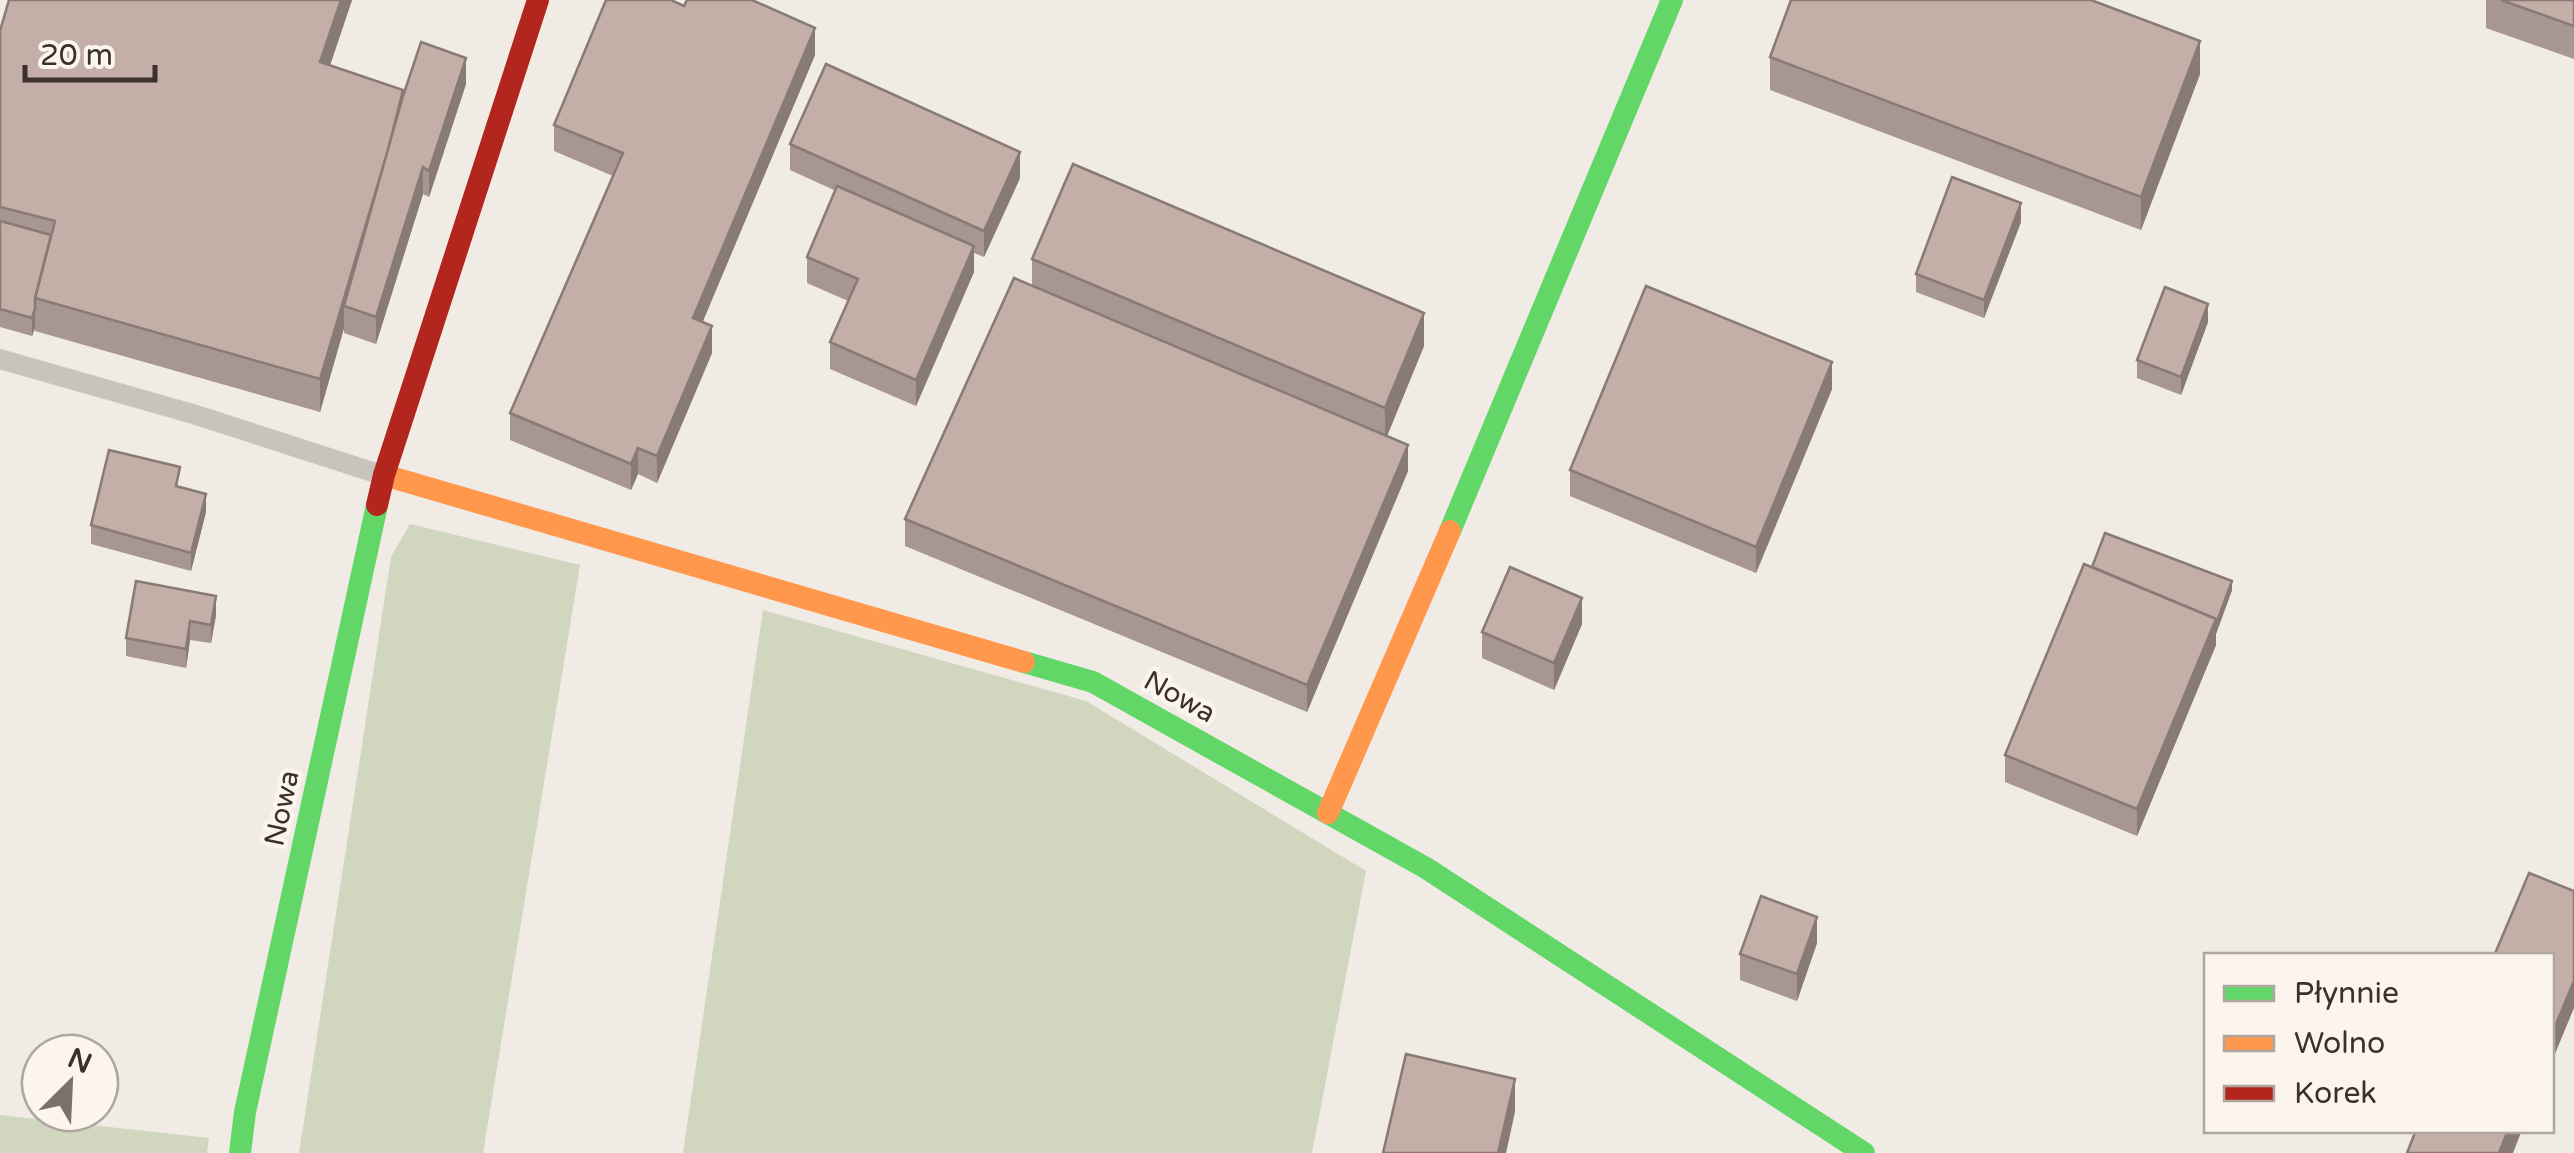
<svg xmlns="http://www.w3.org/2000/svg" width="2574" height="1153" font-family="'Varela Round',sans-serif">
<rect width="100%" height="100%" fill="#f0ebe5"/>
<g fill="#d1d6bf">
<path d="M 410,524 L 580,565 L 483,1153 L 299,1153 L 391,557 Z"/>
<path d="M 763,610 L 1086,701 L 1366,871 L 1312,1153 L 683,1153 Z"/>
<path d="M 0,1115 L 209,1138 L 207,1153 L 0,1153 Z"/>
</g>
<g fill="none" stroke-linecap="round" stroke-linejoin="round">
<path stroke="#c9c3be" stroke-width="20" d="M 0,359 L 193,414 L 382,475"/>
<g stroke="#63d668" stroke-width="22">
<path d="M 1450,531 L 1672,0"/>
<path d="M 1024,662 L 1093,682 L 1426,868 L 1864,1153"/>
<path d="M 240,1153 L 245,1112 L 377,505"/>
</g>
<g stroke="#ff974d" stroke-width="22">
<path d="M 384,475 L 1024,662"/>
<path d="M 1328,813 L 1450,531"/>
</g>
<path stroke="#b3261e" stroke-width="22" d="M 377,505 L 384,475 L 538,0"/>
</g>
<g fill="#a89690">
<path d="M 9,0 L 352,0 L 330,65 L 403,96 L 466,84 L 429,197 L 423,194 L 376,344 L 344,333 L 344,328 L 320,412 L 35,331 L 35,328 L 32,336 L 0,327 L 0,31 Z"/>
<path d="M 2486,0 L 2574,0 L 2574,59 L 2486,28 Z"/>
<path d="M 815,55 L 702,322 L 712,353 L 657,483 L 638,474 L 631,490 L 510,440 L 510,413 L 613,176 L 554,151 L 554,125 Z"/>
<path d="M 1770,57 L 2200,74 L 2141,230 L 1770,90 Z"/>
<path d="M 790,144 L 1020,178 L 984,257 L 974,253 L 974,272 L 916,406 L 830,369 L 830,342 L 848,301 L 807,283 L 807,257 L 836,191 L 790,170 Z"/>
<path d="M 2021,222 L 1984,318 L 1916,292 L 1916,274 Z"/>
<path d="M 1032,259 L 1424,346 L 1387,436 L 1408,471 L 1307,712 L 905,546 L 905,519 L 1032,285 Z"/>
<path d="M 2208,322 L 2181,395 L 2137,378 L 2137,360 Z"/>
<path d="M 1832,389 L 1756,573 L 1570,496 L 1570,470 Z"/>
<path d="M 179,487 L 206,512 L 191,571 L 91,544 L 91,525 Z"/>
<path d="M 2092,567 L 2232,590 L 2216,634 L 2216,645 L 2137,836 L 2005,782 L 2005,755 Z"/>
<path d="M 216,615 L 211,643 L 190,640 L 186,668 L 126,656 L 126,638 Z"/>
<path d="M 1582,624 L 1554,690 L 1482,658 L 1482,632 Z"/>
<path d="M 1817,943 L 1797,1001 L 1740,980 L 1740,954 Z"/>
</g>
<g fill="#887a75">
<path d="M 341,0 L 352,0 L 320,95 L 320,62 Z"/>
<path d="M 815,28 L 815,55 L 693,345 L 693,318 Z"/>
<path d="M 2200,41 L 2200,74 L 2141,230 L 2141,197 Z"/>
<path d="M 466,58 L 466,84 L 429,197 L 429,171 Z"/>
<path d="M 403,90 L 403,123 L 344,306 L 344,328 L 320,412 L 320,379 Z"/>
<path d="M 1020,152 L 1020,178 L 984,257 L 984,231 Z"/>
<path d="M 423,167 L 423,194 L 376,344 L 376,317 Z"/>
<path d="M 2021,203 L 2021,222 L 1984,318 L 1984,300 Z"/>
<path d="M 974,246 L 974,272 L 916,406 L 916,380 Z"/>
<path d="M 2208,304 L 2208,322 L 2181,395 L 2181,377 Z"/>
<path d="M 35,309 L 35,328 L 32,336 L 32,318 Z"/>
<path d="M 1424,313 L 1424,346 L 1385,441 L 1385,408 Z"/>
<path d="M 712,326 L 712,353 L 657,483 L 657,456 Z"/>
<path d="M 1832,362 L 1832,389 L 1756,573 L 1756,547 Z"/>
<path d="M 1408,445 L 1408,471 L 1307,712 L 1307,685 Z"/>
<path d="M 638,448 L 638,474 L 631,490 L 631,464 Z"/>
<path d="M 206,494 L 206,512 L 191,571 L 191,553 Z"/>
<path d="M 2232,581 L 2232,590 L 2216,634 L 2216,645 L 2137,836 L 2137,809 Z"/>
<path d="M 216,596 L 216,615 L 211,643 L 211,625 Z"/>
<path d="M 1582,598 L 1582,624 L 1554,690 L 1554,663 Z"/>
<path d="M 190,621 L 190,640 L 186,668 L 186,649 Z"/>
<path d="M 1817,917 L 1817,943 L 1797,1001 L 1797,974 Z"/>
<path d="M 2574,981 L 2574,1008 L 2552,1061 L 2552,1034 Z"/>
<path d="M 1515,1079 L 1515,1112 L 1506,1153 L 1498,1153 Z"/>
<path d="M 2508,1130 L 2522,1130 L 2513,1153 L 2499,1153 Z"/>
</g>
<g fill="#c3afa7" stroke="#887a75" stroke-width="2.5">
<path d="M 9,0 L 341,0 L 320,62 L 403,90 L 388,150 L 320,379 L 35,298 L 55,221 L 0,207 L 0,31 Z"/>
<path d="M 606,0 L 671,0 L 684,6 L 687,0 L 752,0 L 815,28 L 693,318 L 712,326 L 657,456 L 638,448 L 631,464 L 510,413 L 623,153 L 554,125 Z"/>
<path d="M 1791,0 L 2091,0 L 2200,41 L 2141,197 L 1770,57 Z"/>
<path d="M 2501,0 L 2574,0 L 2574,26 Z"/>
<path d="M 421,42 L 466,58 L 429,171 L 423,167 L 376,317 L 344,306 L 403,96 Z"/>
<path d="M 826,64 L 1020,152 L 984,231 L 790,144 Z"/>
<path d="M 1073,164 L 1424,313 L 1385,408 L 1032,259 Z"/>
<path d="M 1952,177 L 2021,203 L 1984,300 L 1916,274 Z"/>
<path d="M 837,186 L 974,246 L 916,380 L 830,342 L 858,279 L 807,257 Z"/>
<path d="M 0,221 L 51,235 L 35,298 L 35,309 L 32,318 L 0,309 Z"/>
<path d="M 1014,278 L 1408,445 L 1307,685 L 905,519 Z"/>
<path d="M 1646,286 L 1832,362 L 1756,547 L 1570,470 Z"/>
<path d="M 2165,287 L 2208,304 L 2181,377 L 2137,360 Z"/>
<path d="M 109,450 L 180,467 L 176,486 L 206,494 L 191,553 L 91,525 Z"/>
<path d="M 2105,533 L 2232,581 L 2216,624 L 2216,619 L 2092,567 Z"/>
<path d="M 2084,564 L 2216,619 L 2137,809 L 2005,755 Z"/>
<path d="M 1510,567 L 1582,598 L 1554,663 L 1482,632 Z"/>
<path d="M 136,581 L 216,596 L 211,625 L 190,621 L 186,649 L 126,638 Z"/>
<path d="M 2529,873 L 2574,891 L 2574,981 L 2552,1034 L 2552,956 L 2494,956 Z"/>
<path d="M 1761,896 L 1817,917 L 1797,974 L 1740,954 Z"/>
<path d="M 1406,1054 L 1515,1079 L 1498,1153 L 1383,1153 Z"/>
<path d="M 2416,1130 L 2508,1130 L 2499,1153 L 2407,1153 Z"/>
</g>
<g text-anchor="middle" stroke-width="9" stroke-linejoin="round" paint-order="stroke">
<g font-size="28" fill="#3b302b" stroke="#fbf5ee">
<text transform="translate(1180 696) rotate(29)" y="10">Nowa</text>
<text transform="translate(281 808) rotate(-78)" y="10">Nowa</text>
</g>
</g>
<rect x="2204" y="953" width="350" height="180" fill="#fbf5ee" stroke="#aea6a0" stroke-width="2.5"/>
<rect x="2224" y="986" width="50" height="15" fill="#63d668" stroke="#aea6a0" stroke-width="2.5"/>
<text x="2294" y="1003" font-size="30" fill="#3b302b">Płynnie</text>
<rect x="2224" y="1036" width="50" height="15" fill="#ff974d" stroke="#aea6a0" stroke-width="2.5"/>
<text x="2294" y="1053" font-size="30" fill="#3b302b">Wolno</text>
<rect x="2224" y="1086" width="50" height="15" fill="#b3261e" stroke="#aea6a0" stroke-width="2.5"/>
<text x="2294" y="1103" font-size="30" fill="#3b302b">Korek</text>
<g transform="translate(70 1083) rotate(24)"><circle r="48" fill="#fbf5ee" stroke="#aea6a0" stroke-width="2.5"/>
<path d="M0-8L18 38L0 25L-18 38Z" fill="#7a716c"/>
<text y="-15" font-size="28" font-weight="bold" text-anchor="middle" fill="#3b302b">N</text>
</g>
<path d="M25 65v15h130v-15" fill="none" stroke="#3b302b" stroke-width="5"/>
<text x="40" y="65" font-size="30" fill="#3b302b" stroke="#fbf5ee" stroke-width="8" paint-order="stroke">20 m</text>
</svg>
